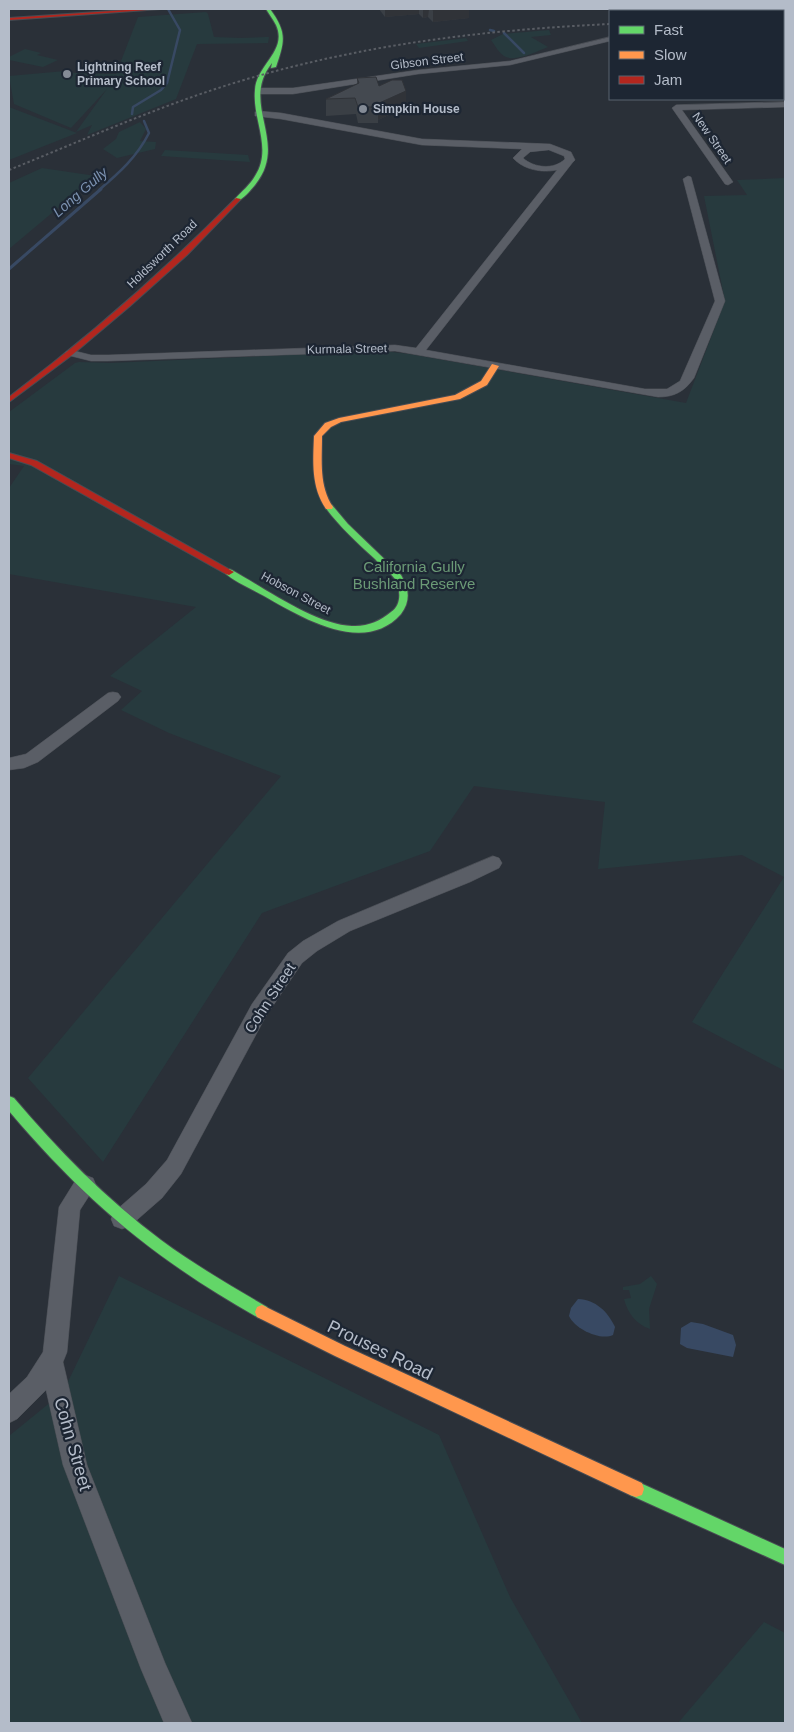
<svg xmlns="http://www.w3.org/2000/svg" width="794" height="1732" font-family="Arial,sans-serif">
<rect width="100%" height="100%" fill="#2a3038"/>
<g fill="#273a3e">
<path d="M 206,12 L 208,14 L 214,37 L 240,38 L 266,37 L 269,37 L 268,43 L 197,44 L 176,99 L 87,135 L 92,125 L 76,132 L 107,89 L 71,128 L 14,104 L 9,76 L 65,71 L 75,73 L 116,74 L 138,17 Z"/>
<path d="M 549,30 L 551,35 L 531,37 L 548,47 C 537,51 515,63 504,56 C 499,53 494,44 491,40 L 503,34 Z"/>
<path d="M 466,38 L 468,41 L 419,48 L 416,44 Z"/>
<path d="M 25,49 L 41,53 L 37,55 L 58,60 L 43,67 L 9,60 L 9,57 Z"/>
<path d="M 9,106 L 9,107 L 77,133 L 9,160 Z"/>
<path d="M 140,122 L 146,129 L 140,141 L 156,142 L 155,149 L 117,158 L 103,149 L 116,139 L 119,132 Z"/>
<path d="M 165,150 L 248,155 L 250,162 L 161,156 Z"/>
<path d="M 42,168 L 96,176 L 9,249 L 9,183 Z"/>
<path d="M 785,178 L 785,1071 L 692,1022 L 784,877 L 742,855 L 598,869 L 605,802 L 474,786 L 430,851 L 262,913 L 103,1162 L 28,1078 L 281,776 L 169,733 L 121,710 L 142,691 L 110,676 L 196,607 L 9,574 L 9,488 L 24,466 L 9,464 L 9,412 L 75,363 L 79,362 L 110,363 L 287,355 L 287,353 L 383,351 L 409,354 L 686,403 L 725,301 L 704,196 L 747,195 L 737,180 Z"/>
<path d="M 119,1276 L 439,1435 L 510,1597 L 582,1723 L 9,1723 L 9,1436 L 63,1392 Z"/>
<path d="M 651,1276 L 657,1284 L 649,1309 L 650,1329 C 636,1324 628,1314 624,1299 L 631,1298 L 629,1290 L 623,1290 L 623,1287 L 640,1284 Z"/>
<path d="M 764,1622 L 785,1633 L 785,1723 L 678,1723 Z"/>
</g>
<g fill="#384963">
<path d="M 578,1299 C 596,1300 607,1311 615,1327 L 613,1335 C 600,1341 575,1329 569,1316 L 571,1308 Z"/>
<path d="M 691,1322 L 703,1324 L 733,1335 L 736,1345 L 733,1357 L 687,1348 L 680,1344 L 681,1328 Z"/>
</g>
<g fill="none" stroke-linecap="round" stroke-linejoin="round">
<g stroke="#384963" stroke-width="2.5">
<path d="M 490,30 L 494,31"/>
<path d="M 504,33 L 524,53"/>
<path d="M 132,114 L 133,107 L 161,90 L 167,83 L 180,30 L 168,9"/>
<path d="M 99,190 C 119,173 137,157 149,133 L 144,121"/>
</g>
<path stroke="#384963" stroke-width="3" d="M 9,269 L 101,189"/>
<defs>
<g id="street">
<rect x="783" y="32" width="2" height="4"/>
<path d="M 610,37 L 610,41 L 510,65 L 418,74 L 293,94 L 259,94 L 255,91 L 259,88 L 293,88 L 418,70 L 510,61 Z"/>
<path d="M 785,102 L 785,107 L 682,110 L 733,182 L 728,185 L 725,184 L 672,108 L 676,105 Z"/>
<path d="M 258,111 L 281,113 L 422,139 L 550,144 L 571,152 L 575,160 L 573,162 L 426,350 L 645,389 L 667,389 L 680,381 L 715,301 L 683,179 L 688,176 L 691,177 L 725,301 L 694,378 C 684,392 674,397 658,397 L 395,351 L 108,361 L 91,361 L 67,355 L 65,353 L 67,351 L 71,350 L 91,355 L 108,355 L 395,345 L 416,348 L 557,170 C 542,173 524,170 513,158 L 522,149 L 422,145 L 281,119 L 255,116 L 255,112 ZM 549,150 L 564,156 L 565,159 C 554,170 534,168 523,158 L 530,152 Z"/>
<path d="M 113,692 L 118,693 L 121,697 L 118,701 L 38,762 L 24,768 L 9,770 L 9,758 L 26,754 L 108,693 Z"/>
<path d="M 493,856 L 499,858 L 502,863 L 499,868 L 470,882 L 350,931 L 317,951 L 302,963 L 266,1016 L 181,1174 L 162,1198 L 130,1226 L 122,1229 L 114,1226 L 111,1219 L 114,1212 L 146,1184 L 167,1160 L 252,1004 L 288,953 L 303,941 L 338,921 Z"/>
<path d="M 85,1175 L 93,1178 L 96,1185 L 80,1210 L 67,1352 L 63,1362 L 87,1465 L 165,1663 L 192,1723 L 164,1723 L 141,1669 L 63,1465 L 46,1390 L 17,1419 L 9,1423 L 9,1394 L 27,1377 L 43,1352 L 59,1207 L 77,1178 Z"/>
</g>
<g id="fast">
<path d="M 266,9 L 270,9 C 287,32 285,41 276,67 L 271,68 L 272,63 C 239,104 290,142 255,185 C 250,191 244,198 238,201 L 235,199 C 242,191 250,185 255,176 C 273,148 252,120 255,90 C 256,65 288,51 276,25 C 273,19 269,14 266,9 Z"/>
<path d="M 329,504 L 332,505 L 348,524 L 401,575 C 409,588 411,601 401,614 C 364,656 301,617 264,596 C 252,589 234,582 224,572 L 229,569 L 232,570 C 264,588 316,625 352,626 C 367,627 380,621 391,612 C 401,605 401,592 396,581 C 392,573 381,566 375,559 C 357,543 339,526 325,507 Z"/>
<path d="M 9,1096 L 14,1098 C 58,1150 106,1199 161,1240 C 195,1265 231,1286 267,1307 L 269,1312 L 267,1317 L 262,1319 L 257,1317 C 156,1260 84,1200 9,1111 Z"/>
<path d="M 636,1481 L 785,1549 L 785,1565 L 630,1495 L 628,1489 L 630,1483 Z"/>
</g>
<g id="slow">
<path d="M 492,364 L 499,366 L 487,385 L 460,399 L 341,422 L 331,427 L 322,436 C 322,461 319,486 333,507 L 332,509 L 326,509 C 311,487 313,462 314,436 L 325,423 L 339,418 L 455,395 L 481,381 Z"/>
<path d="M 262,1305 L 345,1346 L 642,1483 L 644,1489 L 642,1495 L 636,1497 L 630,1495 L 335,1356 L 257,1317 L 255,1312 L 257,1307 Z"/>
</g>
<g id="jam">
<path d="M 141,9 L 161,9 L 9,20 L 9,18 Z"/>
<path d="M 236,198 L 241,199 L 187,255 L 130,306 L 72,355 L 9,402 L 9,397 C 90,336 165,270 236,198 Z"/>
<path d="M 9,453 L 37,461 L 234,572 L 229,575 L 226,574 L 31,465 L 9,458 Z"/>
</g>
</defs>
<use href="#street" stroke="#484c53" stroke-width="1"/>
<use href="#fast" stroke="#484c53" stroke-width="2"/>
<use href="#slow" stroke="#484c53" stroke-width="2"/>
<use href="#jam" stroke="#484c53" stroke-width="2"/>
<use href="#street" fill="#5a5e66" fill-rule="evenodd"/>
<use href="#fast" fill="#63d668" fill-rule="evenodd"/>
<use href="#slow" fill="#ff974d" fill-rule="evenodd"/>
<use href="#jam" fill="#b3261e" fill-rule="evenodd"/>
<g stroke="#595d64" stroke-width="2" stroke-dasharray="2.5 2.5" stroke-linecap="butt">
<path d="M 783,20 L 785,20"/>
<path d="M 9,170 C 83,140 157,107 234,83 C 357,45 483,30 610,24"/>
</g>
</g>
<g fill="#3a3f45">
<path d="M 379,9 L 469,9 L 469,18 L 433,22 L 428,17 L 423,18 L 419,14 L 385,17 Z"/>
<path d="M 357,78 L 379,86 L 406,107 L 378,120 L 378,123 L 358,123 L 356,114 L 326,116 L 326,99 L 357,84 Z"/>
</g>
<g fill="#303338">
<path d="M 385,9 L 419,9 L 419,14 L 385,17 Z"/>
<path d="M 423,9 L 429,9 L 428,17 L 423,18 Z"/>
<path d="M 450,9 L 469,9 L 469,18 L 433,22 L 433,10 Z"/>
<path d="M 406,91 L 406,107 L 378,120 L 378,107 L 377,104 Z"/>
</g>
<g fill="#444950" stroke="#303338">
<path d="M 431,9 L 450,9 L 433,10 Z"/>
<path d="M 376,77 L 379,86 L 392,80 L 402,80 L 406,91 L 377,104 L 378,107 L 358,107 L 355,98 L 326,99 L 359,83 L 357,78 Z"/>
</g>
<g fill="#848b96" stroke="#1d2633" stroke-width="2">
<circle cx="67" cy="74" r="5"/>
<circle cx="363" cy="109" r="5"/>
</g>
<g text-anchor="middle" stroke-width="4.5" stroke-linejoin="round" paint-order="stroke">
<g font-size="12" fill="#b4bcc9" stroke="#1d2633">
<text transform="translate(427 61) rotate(-7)" y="4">Gibson Street</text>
<text transform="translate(712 138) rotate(55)" y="4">New Street</text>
<text transform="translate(162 254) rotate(-44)" y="4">Holdsworth Road</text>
<text transform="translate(347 349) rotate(-1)" y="4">Kurmala Street</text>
<text transform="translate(296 593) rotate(28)" y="4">Hobson Street</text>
</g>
<g font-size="12" font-weight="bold" fill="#b4bcc9" stroke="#1d2633" text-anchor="start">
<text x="77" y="71">Lightning Reef<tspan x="77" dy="14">Primary School</tspan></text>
<text x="373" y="113">Simpkin House</text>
</g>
<g font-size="14" font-style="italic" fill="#7c92b1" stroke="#1d2633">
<text transform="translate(80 192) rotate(-41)" y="5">Long Gully</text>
</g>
<g font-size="15" fill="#6b9a76" stroke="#1d2633">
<text x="414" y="572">California Gully<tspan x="414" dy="17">Bushland Reserve</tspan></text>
</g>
<g font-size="15" fill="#b4bcc9" stroke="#1d2633">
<text transform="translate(270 998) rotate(-57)" y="5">Cohn Street</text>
</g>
<g font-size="18" fill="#b4bcc9" stroke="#1d2633">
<text transform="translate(380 1350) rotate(26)" y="6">Prouses Road</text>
<text transform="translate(73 1444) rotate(74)" y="6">Cohn Street</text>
</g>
</g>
<rect width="794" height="1732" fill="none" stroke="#b4bcc9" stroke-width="20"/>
<rect x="609" y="10" width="175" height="90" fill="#1d2633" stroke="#59626f"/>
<rect x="619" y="26" width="25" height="8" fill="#63d668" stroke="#59626f"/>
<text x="654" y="35" font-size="15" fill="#b4bcc9">Fast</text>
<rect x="619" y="51" width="25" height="8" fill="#ff974d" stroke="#59626f"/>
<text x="654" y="60" font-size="15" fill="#b4bcc9">Slow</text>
<rect x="619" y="76" width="25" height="8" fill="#b3261e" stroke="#59626f"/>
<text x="654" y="85" font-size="15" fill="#b4bcc9">Jam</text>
</svg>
